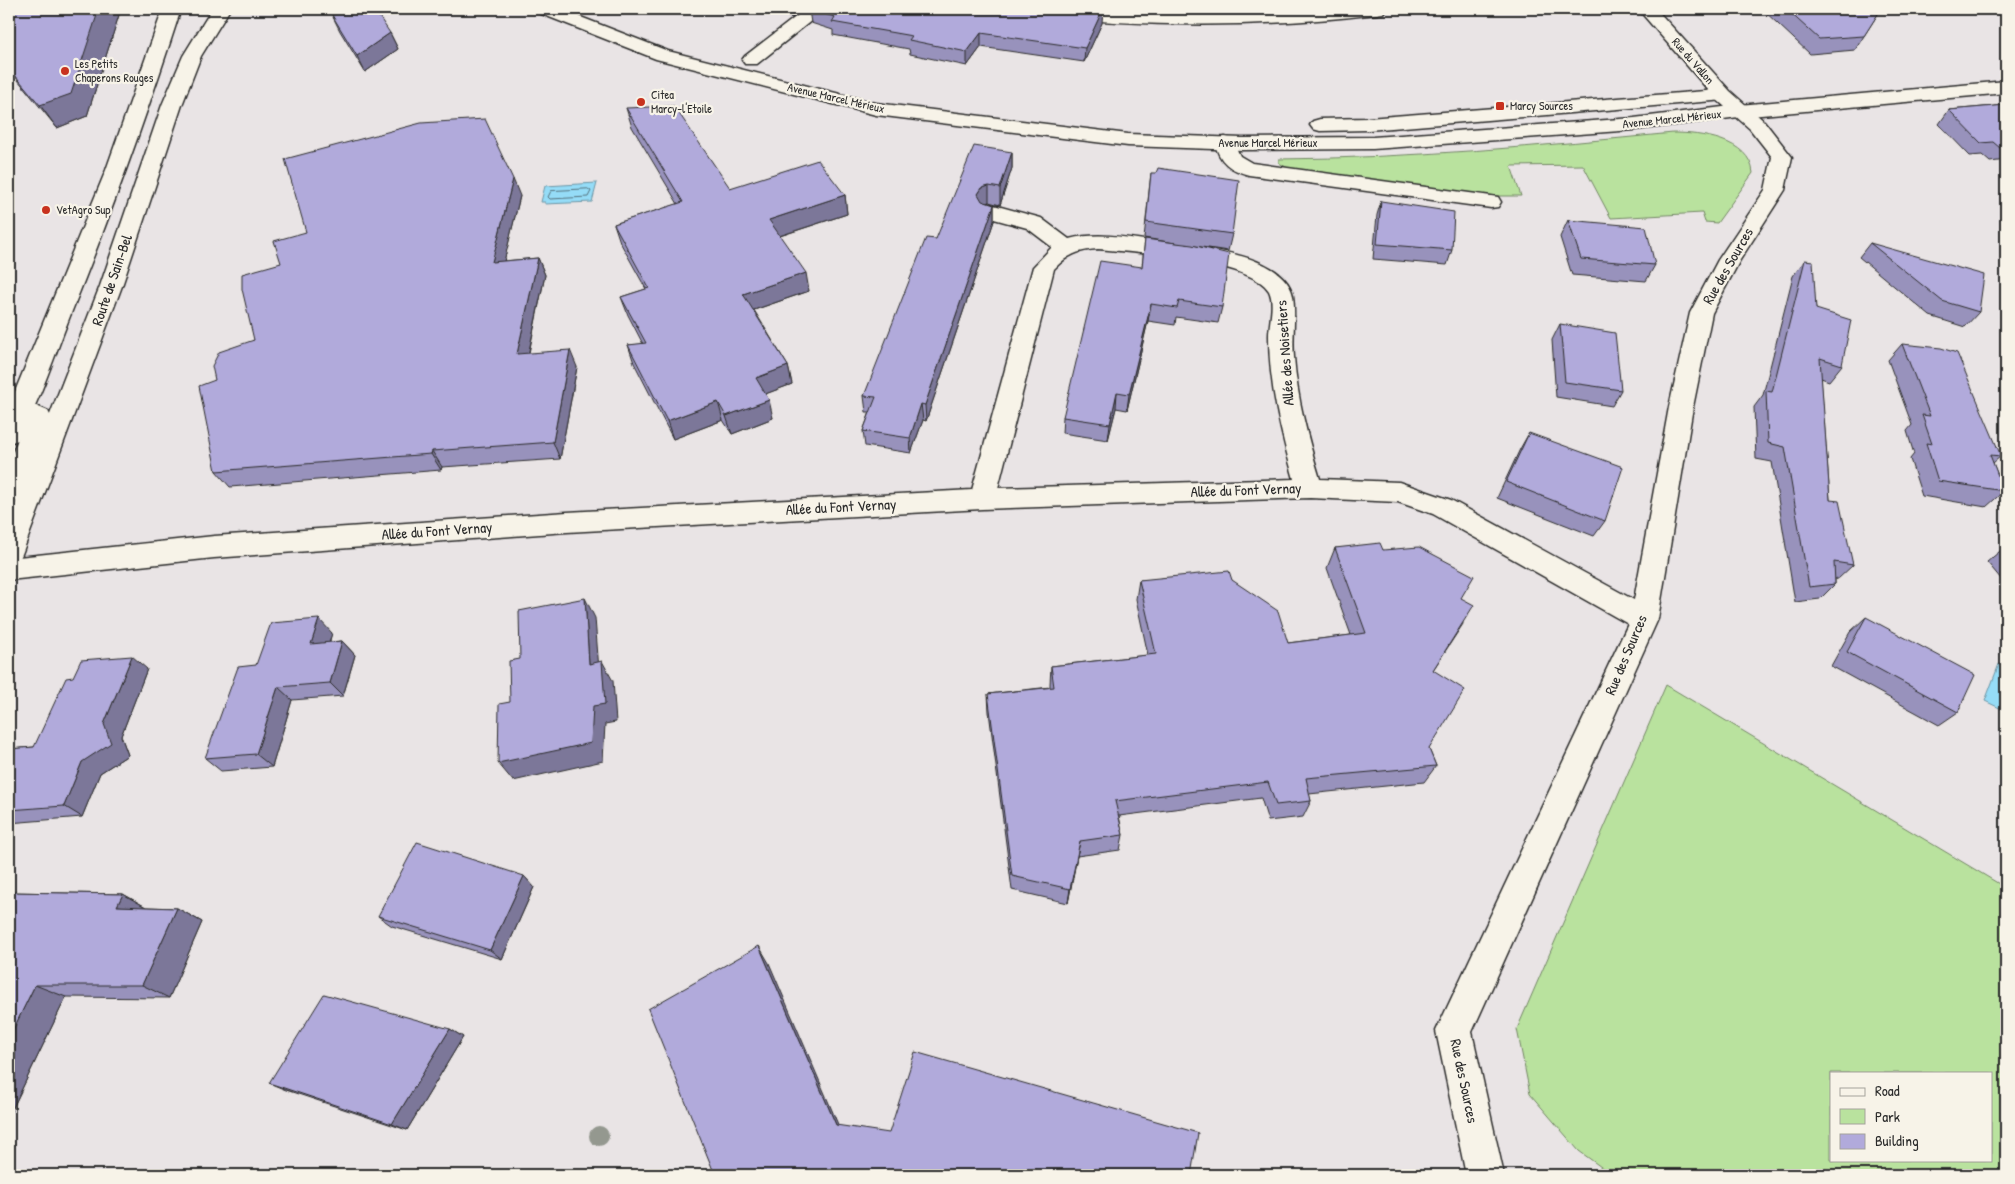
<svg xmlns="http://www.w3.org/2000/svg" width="2015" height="1184" font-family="'Patrick Hand',sans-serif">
<rect width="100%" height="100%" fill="#e9e4e5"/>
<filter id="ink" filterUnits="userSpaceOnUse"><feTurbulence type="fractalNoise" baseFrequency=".02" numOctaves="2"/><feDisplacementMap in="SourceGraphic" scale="10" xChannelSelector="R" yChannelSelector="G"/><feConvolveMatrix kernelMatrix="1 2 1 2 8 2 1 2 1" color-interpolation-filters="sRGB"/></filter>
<g filter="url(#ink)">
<g fill="#b9e29e" stroke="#728664" fill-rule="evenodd">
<path d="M 1673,133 C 1700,133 1750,139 1753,173 L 1717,223 L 1705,222 L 1702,213 L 1611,218 L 1583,165 L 1511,166 L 1521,196 L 1495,196 L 1288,168 L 1279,163 L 1279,159 C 1411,158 1542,146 1673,133 Z"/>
<path d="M 1666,685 L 2006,888 L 2006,1175 L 1612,1175 L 1579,1151 L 1530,1094 L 1517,1029 ZM 1831,1073 L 1991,1073 L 1991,1160 L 1831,1160 Z"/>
</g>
<g fill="#95dcf7" stroke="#6b95a5">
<path d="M 597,183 L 592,202 L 545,204 L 545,202 L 541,202 L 545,186 Z"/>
<path d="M 1999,664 L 2006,668 L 2006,711 L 1985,701 Z"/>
</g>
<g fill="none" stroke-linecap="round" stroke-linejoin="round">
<path stroke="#55727d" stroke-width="1" d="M 588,189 L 591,191 L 588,197 L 550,199 L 548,197 L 551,191 Z"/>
<defs>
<g id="minor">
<path d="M 806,9 L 826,9 L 757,64 L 745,64 L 742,60 L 745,56 Z"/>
<path d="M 1019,9 L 1215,13 L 1386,9 L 1383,13 L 1377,14 C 1265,28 1140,28 1028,14 L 1022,13 Z"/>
<path d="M 1638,9 L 1656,9 L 1730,91 L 1764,121 L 1792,157 L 1785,190 L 1740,260 L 1712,313 L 1693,407 L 1658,619 L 1472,1032 L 1504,1175 L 1466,1175 L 1436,1031 L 1628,624 L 1433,514 L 1398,502 L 1310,498 L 982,509 L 567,532 L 214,558 L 9,580 L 9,558 L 214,536 L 567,512 L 972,490 L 1033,267 L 1052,247 L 1027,228 L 983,216 L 980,211 L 983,206 L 990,204 L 1041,218 L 1069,239 C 1104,230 1143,241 1178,245 C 1210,249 1285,256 1293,296 C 1296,316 1292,337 1294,357 C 1297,398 1308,439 1320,479 L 1399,482 L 1451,500 L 1634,600 L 1669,407 L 1690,313 L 1718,260 L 1765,190 L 1772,157 L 1750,129 L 1716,99 ZM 1098,249 C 1132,252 1252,261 1269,291 C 1275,303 1269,323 1269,336 C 1269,385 1281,433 1294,479 L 998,488 L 1054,269 C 1067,255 1079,250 1098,249 Z"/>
<path d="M 1225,137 L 1232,139 L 1240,156 L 1252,163 L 1491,196 L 1498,197 L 1501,202 L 1498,207 L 1491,208 L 1249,175 C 1230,170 1219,162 1215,143 L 1218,139 Z"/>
<path d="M 20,399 L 48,411 L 51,417 L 22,494 L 18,501 L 9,504 L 9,462 L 25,421 L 11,414 L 9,406 L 11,402 Z"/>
</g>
<g id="major">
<path d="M 163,9 L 181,9 C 148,111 112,212 72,311 C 55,354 40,401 18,440 L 9,443 L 9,406 L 106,170 Z"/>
<path d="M 212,9 L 230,9 L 201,56 L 182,105 L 122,286 L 22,554 L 18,562 L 9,565 L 9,520 L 100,286 L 162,105 L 183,56 Z"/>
<path d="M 536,9 L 560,9 L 668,51 L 876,103 L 1128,134 L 1242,138 L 1373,137 L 1634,118 L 1739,105 L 2006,81 L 2006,93 L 1739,117 L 1634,130 L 1373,149 L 1242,150 L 1128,146 L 876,115 L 656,59 L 539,13 Z"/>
<path d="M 1718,90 L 1725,92 L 1727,96 L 1725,100 L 1368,130 L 1320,131 L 1313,129 L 1310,125 L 1313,121 L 1320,119 L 1368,118 Z"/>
</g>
</defs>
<use href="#minor" stroke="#2b2b2b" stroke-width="3"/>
<use href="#major" stroke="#2b2b2b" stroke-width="3"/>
<use href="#minor" fill="#f7f3e8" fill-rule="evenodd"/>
<use href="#major" fill="#f7f3e8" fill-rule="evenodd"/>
</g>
<circle fill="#94988f" cx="599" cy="1136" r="10"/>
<g fill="#9892bc" stroke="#2b2b2b">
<path d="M 9,9 L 114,9 L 119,15 L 87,116 L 57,128 L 9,69 Z"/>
<path d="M 763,9 L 804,9 L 792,18 Z"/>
<path d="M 810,9 L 1109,9 L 1099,9 L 1102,23 L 1084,62 L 981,47 L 967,66 L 910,54 L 909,49 L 833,35 L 833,30 L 811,23 L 809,10 Z"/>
<path d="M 1762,9 L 1871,9 L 1878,14 L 1855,50 L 1810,54 Z"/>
<path d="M 332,15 L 390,33 L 398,49 L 365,72 L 340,31 Z"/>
<path d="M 2006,105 L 2006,160 L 1990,162 L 1982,155 L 1970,156 L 1939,124 L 1949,110 Z"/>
<path d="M 626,108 L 730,188 L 845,195 L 847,214 L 780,236 L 809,291 L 754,310 L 788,366 L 792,384 L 765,394 L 773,418 L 732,434 L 723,420 L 673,439 L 634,363 L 628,345 L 643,344 L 628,315 L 621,297 L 646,289 L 620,242 L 614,224 L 678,204 L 632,127 Z"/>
<path d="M 1012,152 L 1012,168 L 1000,205 L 989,202 L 988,203 L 994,205 L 994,221 L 926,421 L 923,420 L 911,453 L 865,446 L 863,431 L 870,412 L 866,412 L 864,396 L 936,239 Z"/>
<path d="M 1151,173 L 1232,234 L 1228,251 L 1195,246 L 1222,307 L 1218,323 L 1176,317 L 1175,325 L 1148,321 L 1127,410 L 1116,408 L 1108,440 L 1062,433 L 1063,417 L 1142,267 L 1145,239 L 1181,244 L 1144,238 Z"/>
<path d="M 520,196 L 504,261 L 538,258 L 545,275 L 529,353 L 577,367 L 560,459 L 442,467 L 441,470 L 230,487 L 216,471 L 215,380 L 254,340 L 281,263 Z"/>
<path d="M 1381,201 L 1452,250 L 1447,265 L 1373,259 L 1377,215 Z"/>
<path d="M 1568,220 L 1655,265 L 1646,281 L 1572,275 L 1560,237 Z"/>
<path d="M 1870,243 L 1979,312 L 1965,327 L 1930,316 L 1859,257 Z"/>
<path d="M 1805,260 L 1816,309 L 1842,365 L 1829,381 L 1821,378 L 1830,500 L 1853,565 L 1838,579 L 1835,579 L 1835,584 L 1820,599 L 1795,602 L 1772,462 L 1756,459 L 1754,407 L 1763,395 L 1793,276 Z"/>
<path d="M 1560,324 L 1621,390 L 1612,406 L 1556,397 L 1552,340 Z"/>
<path d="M 1902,344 L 2001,456 L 1993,463 L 2004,491 L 1986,507 L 1922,496 L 1910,459 L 1914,454 L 1907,431 L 1912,425 L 1888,360 Z"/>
<path d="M 1529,433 L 1605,521 L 1594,536 L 1497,498 L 1520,449 Z"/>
<path d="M 2005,547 L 2006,547 L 2006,585 L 1987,562 Z"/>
<path d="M 1335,548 L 1383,550 L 1461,598 L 1463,624 L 1433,670 L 1429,749 L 1436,766 L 1424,782 L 1309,794 L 1311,801 L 1303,817 L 1268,821 L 1261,798 L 1119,816 L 1123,835 L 1120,850 L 1077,856 L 1068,903 L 1012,890 L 989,712 L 988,694 L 1050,687 L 1050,684 L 1051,666 L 1148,655 L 1136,599 L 1139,580 L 1232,580 L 1288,643 L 1351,635 L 1327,568 Z"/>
<path d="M 1866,617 L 1958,712 L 1939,725 L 1831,666 L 1850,632 Z"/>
<path d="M 332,633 L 329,642 L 342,641 L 355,655 L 343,696 L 292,700 L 272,767 L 221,771 L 205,758 L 256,665 Z"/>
<path d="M 147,669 L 121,736 L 128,755 L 100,773 L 82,817 L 9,823 L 9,749 L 34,747 Z"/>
<path d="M 524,876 L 534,887 L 502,959 L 392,926 L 378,916 Z"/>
<path d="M 9,892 L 123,894 L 146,907 L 177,908 L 202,922 L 169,998 L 66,997 L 9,1116 Z"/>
<path d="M 450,1029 L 463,1037 L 407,1130 L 286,1090 L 269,1083 Z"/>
</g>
<g fill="#7c7799" stroke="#2b2b2b">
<path d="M 99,9 L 114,9 L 119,15 L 87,116 L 57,128 L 40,105 Z"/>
<path d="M 790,9 L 804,9 L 792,18 Z"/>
<path d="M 1103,9 L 1102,23 L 1084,62 L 1085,48 Z"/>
<path d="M 390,33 L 398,49 L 365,72 L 357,56 Z"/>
<path d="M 981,33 L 981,47 L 967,66 L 967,52 Z"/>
<path d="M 1012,152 L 1012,168 L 1000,205 L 1000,188 Z"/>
<path d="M 513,179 L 520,196 L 500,278 L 492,262 Z"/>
<path d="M 989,186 L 989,202 L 982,204 L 978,194 L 982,188 Z"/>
<path d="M 845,195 L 847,214 L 773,238 L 769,220 Z"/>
<path d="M 994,205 L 994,221 L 926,421 L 925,405 Z"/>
<path d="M 538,258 L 545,275 L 525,370 L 517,354 Z"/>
<path d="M 806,273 L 809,291 L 748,312 L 743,294 Z"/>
<path d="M 1151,304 L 1148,321 L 1127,410 L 1129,394 Z"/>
<path d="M 570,350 L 577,367 L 560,459 L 553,442 Z"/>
<path d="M 788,366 L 792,384 L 760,396 L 756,378 Z"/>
<path d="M 1117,392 L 1116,408 L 1108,440 L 1110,424 Z"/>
<path d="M 769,400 L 773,418 L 732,434 L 726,416 Z"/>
<path d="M 718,402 L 723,420 L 673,439 L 667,421 Z"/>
<path d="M 921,404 L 923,420 L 911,453 L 910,438 Z"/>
<path d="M 432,451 L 442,467 L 441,470 L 431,454 Z"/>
<path d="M 585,598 L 595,618 L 600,683 L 589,664 Z"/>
<path d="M 319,619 L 332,633 L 325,658 L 311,644 Z"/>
<path d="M 342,641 L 355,655 L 343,696 L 330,683 Z"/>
<path d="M 132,656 L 147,669 L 121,736 L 128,755 L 100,773 L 82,817 L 64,806 L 82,762 L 104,724 Z"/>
<path d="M 602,661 L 613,681 L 616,722 L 605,724 L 603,761 L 513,781 L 498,763 Z"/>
<path d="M 278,687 L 292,700 L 272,767 L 256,754 Z"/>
<path d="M 1080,841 L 1077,856 L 1068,903 L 1070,889 Z"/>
<path d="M 524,876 L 534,887 L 502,959 L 490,950 Z"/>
<path d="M 123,894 L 149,909 L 117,906 Z"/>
<path d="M 177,908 L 202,922 L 169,998 L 142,985 Z"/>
<path d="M 759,946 L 769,963 L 843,1136 L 836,1125 Z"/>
<path d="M 35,985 L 66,997 L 9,1116 L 9,1038 Z"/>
<path d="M 450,1029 L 463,1037 L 407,1130 L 392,1124 Z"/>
</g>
<g fill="#b1aadb" stroke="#2b2b2b">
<path d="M 9,9 L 99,9 L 71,94 L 40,105 L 9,68 Z"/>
<path d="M 353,9 L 374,9 L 390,33 L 357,56 L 332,15 Z"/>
<path d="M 810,9 L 1103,9 L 1085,48 L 981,33 L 967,52 L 909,40 L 912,36 L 832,22 L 835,17 L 809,10 Z"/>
<path d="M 1786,9 L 1871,9 L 1878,14 L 1864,36 L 1819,39 Z"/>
<path d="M 2006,105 L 2006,148 L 2000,148 L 1993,142 L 1981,143 L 1949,110 Z"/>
<path d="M 674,106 L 730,188 L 818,160 L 845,195 L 769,220 L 806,273 L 743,294 L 788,366 L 756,378 L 769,400 L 726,416 L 718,402 L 667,421 L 628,345 L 646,343 L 621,297 L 649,288 L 614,224 L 683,202 L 626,108 Z"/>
<path d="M 485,119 L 513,179 L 492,262 L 538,258 L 517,354 L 570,350 L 553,442 L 432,451 L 431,454 L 216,471 L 199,386 L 215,380 L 212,366 L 219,352 L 254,340 L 242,289 L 242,274 L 281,263 L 274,241 L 306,232 L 285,159 L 421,123 Z"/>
<path d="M 974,146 L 1012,152 L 1000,188 L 989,186 L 982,188 L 978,194 L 982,201 L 994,205 L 925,405 L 921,404 L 910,438 L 863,431 L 876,397 L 864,396 L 926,238 L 936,239 Z"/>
<path d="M 1158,168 L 1239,180 L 1232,234 L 1146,222 L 1151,173 L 1156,173 Z"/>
<path d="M 1381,201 L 1454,212 L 1452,250 L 1377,244 Z"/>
<path d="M 1568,220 L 1646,227 L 1655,265 L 1581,259 Z"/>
<path d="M 1145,239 L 1192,245 L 1229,254 L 1222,307 L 1179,301 L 1177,308 L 1151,304 L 1129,394 L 1117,392 L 1110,424 L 1063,417 L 1100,261 L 1142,267 Z"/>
<path d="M 1870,243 L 1984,275 L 1979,312 L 1942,301 Z"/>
<path d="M 1805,260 L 1813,261 L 1816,309 L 1851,320 L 1842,365 L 1820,358 L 1830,500 L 1839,501 L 1853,565 L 1834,562 L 1835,584 L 1809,587 L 1785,447 L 1768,443 L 1766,391 L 1772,392 Z"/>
<path d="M 1560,324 L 1615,333 L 1621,390 L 1565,382 Z"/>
<path d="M 1902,344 L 1941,348 L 1957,353 L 2001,456 L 1990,455 L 2004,491 L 1938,481 L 1926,443 L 1932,444 L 1922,415 L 1930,416 Z"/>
<path d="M 1529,433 L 1623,467 L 1605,521 L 1506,482 Z"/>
<path d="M 1380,543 L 1383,550 L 1419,547 L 1474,576 L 1461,598 L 1474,605 L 1433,670 L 1465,690 L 1429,749 L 1436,766 L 1306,778 L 1311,801 L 1276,805 L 1268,782 L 1115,801 L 1123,835 L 1080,841 L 1070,889 L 1012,876 L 988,694 L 1054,687 L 1051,666 L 1156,654 L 1139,580 L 1229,571 L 1232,580 L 1278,611 L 1288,643 L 1366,633 L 1335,548 Z"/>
<path d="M 585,598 L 589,664 L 602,661 L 605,704 L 593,706 L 591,743 L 498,763 L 499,704 L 510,702 L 509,661 L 520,659 L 519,611 Z"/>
<path d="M 1866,617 L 1975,675 L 1958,712 L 1847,652 Z"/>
<path d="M 319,619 L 311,644 L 342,641 L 330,683 L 278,687 L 256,754 L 205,758 L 238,667 L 256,665 L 271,623 Z"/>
<path d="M 132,656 L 104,724 L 111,743 L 82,762 L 64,806 L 9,810 L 9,749 L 34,747 L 66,678 L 73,677 L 81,660 Z"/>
<path d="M 417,842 L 524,876 L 490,950 L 378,916 Z"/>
<path d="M 9,892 L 123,894 L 117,906 L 177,908 L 142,985 L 35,985 L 9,1038 Z"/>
<path d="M 759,946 L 836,1125 L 889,1133 L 915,1052 L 1198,1133 L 1191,1175 L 715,1175 L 648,1009 Z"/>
<path d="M 324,994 L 450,1029 L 392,1124 L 269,1083 Z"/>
</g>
</g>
<g fill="#c8321e" stroke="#f7f3e8" stroke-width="2">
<circle cx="65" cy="71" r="5"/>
<circle cx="641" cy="102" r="5"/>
<rect x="1495" y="101" width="10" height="10" rx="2.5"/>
<circle cx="46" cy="210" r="5"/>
</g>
<g text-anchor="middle" stroke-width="4.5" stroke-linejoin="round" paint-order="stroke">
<g font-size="12" fill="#2b2b2b" stroke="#f7f3e8">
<text transform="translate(1693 61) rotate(49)" y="4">Rue du Vallon</text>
<text transform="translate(836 98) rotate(13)" y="4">Avenue Marcel Mérieux</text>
<text transform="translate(1672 119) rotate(-6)" y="4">Avenue Marcel Mérieux</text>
<text x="1268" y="147">Avenue Marcel Mérieux</text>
</g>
<g font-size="12" fill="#2b2b2b" stroke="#f7f3e8" text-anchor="start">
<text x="75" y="68">Les Petits<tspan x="75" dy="14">Chaperons Rouges</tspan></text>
<text x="651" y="99">Citea<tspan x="651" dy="14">Marcy-l'Etoile</tspan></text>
<text x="1510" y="110">Marcy Sources</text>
<text x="56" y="214">VetAgro Sup</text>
</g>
<g font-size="15" fill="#2b2b2b" stroke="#f7f3e8">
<text transform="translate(1728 266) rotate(-60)" y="5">Rue des Sources</text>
<text transform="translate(112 280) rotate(-71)" y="5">Route de Sain-Bel</text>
<text transform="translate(1285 353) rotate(-94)" y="5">Allée des Noisetiers</text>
<text transform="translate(1246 490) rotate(-2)" y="5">Allée du Font Vernay</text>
<text transform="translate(841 507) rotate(-3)" y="5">Allée du Font Vernay</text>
<text transform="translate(437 531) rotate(-4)" y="5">Allée du Font Vernay</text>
<text transform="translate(1626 655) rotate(-67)" y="5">Rue des Sources</text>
<text transform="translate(1464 1081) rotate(78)" y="5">Rue des Sources</text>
</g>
</g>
<rect width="2015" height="1184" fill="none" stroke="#f7f3e8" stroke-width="30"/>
<rect x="15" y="15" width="1985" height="1154" fill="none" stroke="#2b2b2b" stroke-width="2" filter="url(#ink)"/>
<rect x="1830" y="1072" width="162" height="90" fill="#f7f3e8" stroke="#a5a39c"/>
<rect x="1840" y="1088" width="25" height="8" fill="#f7f3e8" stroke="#a5a39c"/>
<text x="1875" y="1096" font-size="15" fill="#2b2b2b">Road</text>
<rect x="1840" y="1109" width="25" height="15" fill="#b9e29e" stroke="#a5a39c"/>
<text x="1875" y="1122" font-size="15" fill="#2b2b2b">Park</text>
<rect x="1840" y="1134" width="25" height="15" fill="#b1aadb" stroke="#a5a39c"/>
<text x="1875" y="1146" font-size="15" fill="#2b2b2b">Building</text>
</svg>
